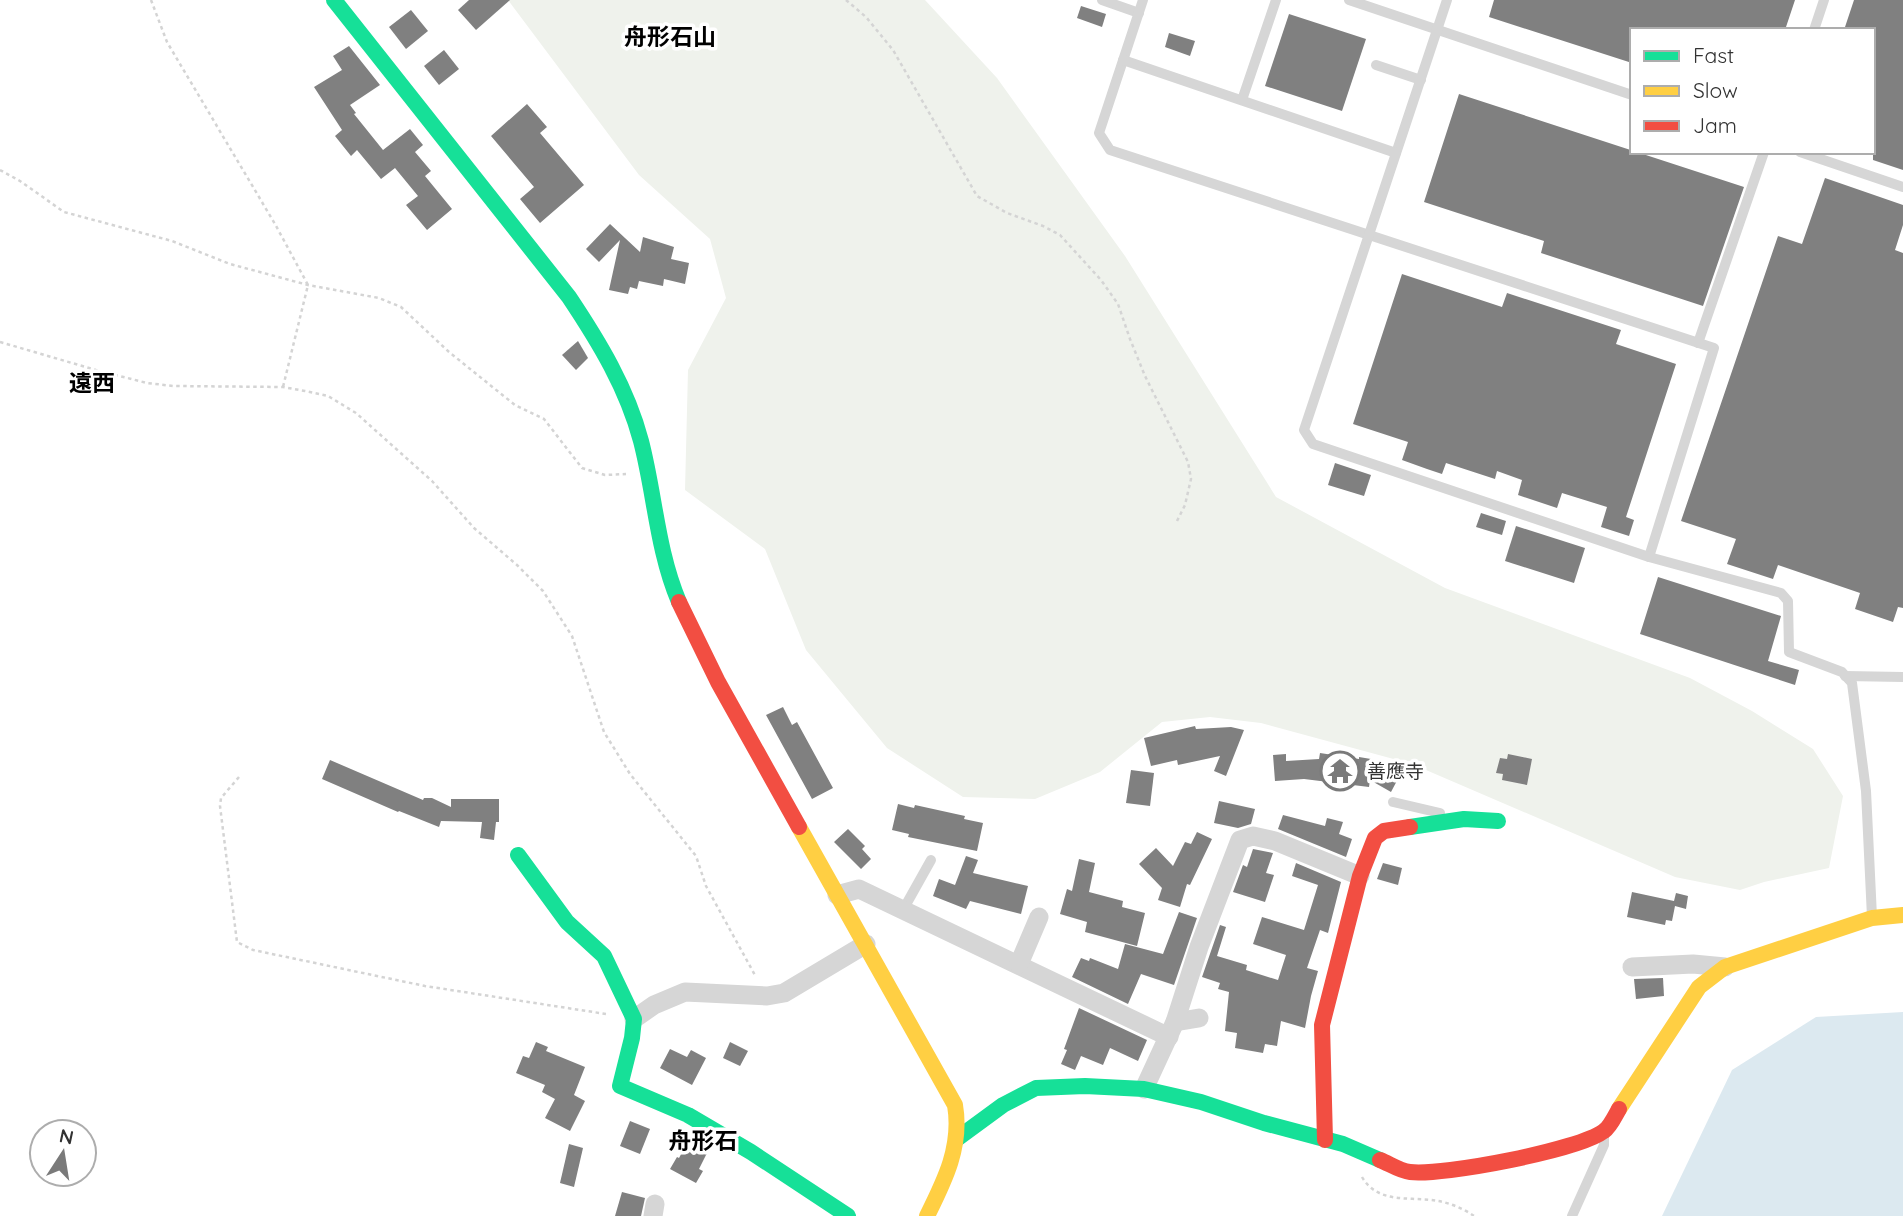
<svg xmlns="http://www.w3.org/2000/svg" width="1903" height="1216" font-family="Quicksand,'Noto Sans JP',sans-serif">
<rect width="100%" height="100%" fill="#fff"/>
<path fill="#eff2ec" d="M 508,0 L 925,0 L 997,78 L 1125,256 L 1276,497 L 1445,588 L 1690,678 L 1752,711 L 1813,749 L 1843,796 L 1829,868 L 1764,882 L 1740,890 L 1675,877 L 1412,764 L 1261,723 L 1210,717 L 1162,722 L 1100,772 L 1035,799 L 963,797 L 887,748 L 806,650 L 765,549 L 685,490 L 688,370 L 726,298 L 710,239 L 639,175 Z"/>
<path fill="#dce9f0" d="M 1903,1012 L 1903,1216 L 1662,1216 L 1732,1070 L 1816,1017 Z"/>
<g fill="#808080">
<path d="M 469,0 L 510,0 L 476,30 L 458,10 Z"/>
<path d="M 1494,0 L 1795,0 L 1785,30 L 1632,30 L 1632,63 L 1489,17 Z"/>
<path d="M 1854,0 L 1903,0 L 1903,170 L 1873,160 L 1873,30 L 1844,30 Z"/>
<path d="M 1081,6 L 1106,14 L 1102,27 L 1077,18 Z"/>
<path d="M 411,10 L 428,31 L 406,49 L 389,27 Z"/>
<path d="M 1289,14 L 1366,39 L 1342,111 L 1265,86 Z"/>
<path d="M 1169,33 L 1195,41 L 1190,56 L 1165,47 Z"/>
<path d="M 349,46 L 380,85 L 350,105 L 356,113 L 354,114 L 383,150 L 410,129 L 423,145 L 415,152 L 431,171 L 425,176 L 452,209 L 427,230 L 406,205 L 418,196 L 395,168 L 381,179 L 357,150 L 351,156 L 335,136 L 342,130 L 314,87 L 342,70 L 333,56 Z"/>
<path d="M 444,50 L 459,69 L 439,85 L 424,66 Z"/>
<path d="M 1459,94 L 1744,187 L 1703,306 L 1541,253 L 1544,241 L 1424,202 Z"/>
<path d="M 527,104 L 547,127 L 540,133 L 584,185 L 540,223 L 520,199 L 534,187 L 491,136 Z"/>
<path d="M 1825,178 L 1903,205 L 1903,225 L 1895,250 L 1903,253 L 1903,608 L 1898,607 L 1893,622 L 1855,609 L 1860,593 L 1778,565 L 1773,579 L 1727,564 L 1736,539 L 1681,521 L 1778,236 L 1802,244 Z"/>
<path d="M 610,224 L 640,252 L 643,237 L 674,247 L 671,259 L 689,263 L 685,284 L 664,279 L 663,286 L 639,281 L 637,289 L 630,287 L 628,294 L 609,290 L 620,240 L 599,262 L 586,249 Z"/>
<path d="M 1402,274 L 1502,307 L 1507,293 L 1621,330 L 1616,344 L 1676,364 L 1626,517 L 1634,520 L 1629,536 L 1601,527 L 1607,507 L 1562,493 L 1557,508 L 1518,495 L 1522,480 L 1497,471 L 1495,479 L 1446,463 L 1442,474 L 1427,469 L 1402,460 L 1408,442 L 1353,424 Z"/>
<path d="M 578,341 L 588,358 L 576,370 L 562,355 Z"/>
<path d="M 1335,463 L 1371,475 L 1364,496 L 1328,485 Z"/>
<path d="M 1481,513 L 1506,521 L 1502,535 L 1476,527 Z"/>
<path d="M 1516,526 L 1585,548 L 1574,583 L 1505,561 Z"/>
<path d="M 1658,577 L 1781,616 L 1768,661 L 1799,670 L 1795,685 L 1640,634 Z"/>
<path d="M 783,707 L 792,725 L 797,722 L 833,788 L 812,799 L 766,715 Z"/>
<path d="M 1195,726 L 1196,729 L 1231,727 L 1244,730 L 1226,776 L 1214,771 L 1220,756 L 1178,765 L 1177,760 L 1151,766 L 1144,738 Z"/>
<path d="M 1320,753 L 1359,759 L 1359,757 L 1371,759 L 1400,775 L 1391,792 L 1370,780 L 1369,787 L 1304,779 L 1275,781 L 1273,755 L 1286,754 L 1286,761 L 1319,759 Z"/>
<path d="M 1508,754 L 1532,759 L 1527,785 L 1502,780 L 1503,774 L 1496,773 L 1500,758 L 1507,759 Z"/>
<path d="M 330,760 L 423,800 L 424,798 L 432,798 L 451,807 L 451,799 L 499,799 L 499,822 L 496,822 L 494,840 L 480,838 L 482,822 L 441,821 L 439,827 L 399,811 L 398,812 L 322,779 Z"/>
<path d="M 1131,770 L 1154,773 L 1150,806 L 1126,803 Z"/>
<path d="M 1219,801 L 1255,809 L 1251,824 L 1238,828 L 1214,823 Z"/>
<path d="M 898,804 L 914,808 L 915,805 L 965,816 L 964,819 L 983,823 L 977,851 L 908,837 L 909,834 L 892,830 Z"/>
<path d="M 1283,815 L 1325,826 L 1327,818 L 1343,822 L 1339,834 L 1352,839 L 1346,857 L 1278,829 Z"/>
<path d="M 848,829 L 865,846 L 862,849 L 871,859 L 861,869 L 834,842 Z"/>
<path d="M 1197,832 L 1212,839 L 1190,885 L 1187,884 L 1180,907 L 1158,900 L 1162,888 L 1139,864 L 1156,848 L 1173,866 L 1185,842 L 1191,844 Z"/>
<path d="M 1253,849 L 1273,853 L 1266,873 L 1274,875 L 1265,902 L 1233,892 L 1243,865 L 1247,867 Z"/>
<path d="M 966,856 L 978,860 L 973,873 L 1028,886 L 1021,914 L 970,901 L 966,909 L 933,896 L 939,879 L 955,885 Z"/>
<path d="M 1079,859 L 1095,863 L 1089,892 L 1123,901 L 1122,907 L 1145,913 L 1137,946 L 1085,932 L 1087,922 L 1060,914 L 1067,889 L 1072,891 Z"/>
<path d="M 1296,863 L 1341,882 L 1328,933 L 1320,930 L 1307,968 L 1318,971 L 1311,996 L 1305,1028 L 1281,1021 L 1277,1046 L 1265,1044 L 1263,1053 L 1235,1048 L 1237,1033 L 1225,1031 L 1229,992 L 1218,989 L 1220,983 L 1202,977 L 1220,925 L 1226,927 L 1217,956 L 1247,965 L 1246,970 L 1278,980 L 1286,955 L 1253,944 L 1262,917 L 1304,930 L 1318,885 L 1292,876 Z"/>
<path d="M 1383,863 L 1402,868 L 1398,885 L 1377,879 Z"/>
<path d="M 1632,892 L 1674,901 L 1676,893 L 1688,896 L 1686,909 L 1675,906 L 1672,921 L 1666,920 L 1665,925 L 1627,917 Z"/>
<path d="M 1179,912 L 1197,918 L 1174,985 L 1141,974 L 1128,1004 L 1072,977 L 1081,958 L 1089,961 L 1090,958 L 1118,969 L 1125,944 L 1163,954 Z"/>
<path d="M 1663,978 L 1664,996 L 1636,999 L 1634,979 Z"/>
<path d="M 1079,1008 L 1147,1040 L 1138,1061 L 1110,1048 L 1103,1065 L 1081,1056 L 1075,1070 L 1061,1064 L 1067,1050 L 1064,1049 Z"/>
<path d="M 536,1042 L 548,1047 L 546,1051 L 585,1067 L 574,1095 L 585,1101 L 570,1131 L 545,1118 L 555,1099 L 542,1092 L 545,1085 L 516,1073 L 523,1056 L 529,1058 Z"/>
<path d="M 730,1042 L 748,1051 L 740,1066 L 723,1058 Z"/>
<path d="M 670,1049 L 687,1057 L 691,1050 L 706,1058 L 692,1085 L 660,1068 Z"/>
<path d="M 630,1121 L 650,1129 L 640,1154 L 620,1146 Z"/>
<path d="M 691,1136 L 710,1147 L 699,1169 L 703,1171 L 696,1183 L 670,1169 L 677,1157 L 679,1158 Z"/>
<path d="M 569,1144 L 583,1148 L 574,1187 L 560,1183 Z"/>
<path d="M 622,1192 L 645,1198 L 641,1216 L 615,1216 Z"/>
</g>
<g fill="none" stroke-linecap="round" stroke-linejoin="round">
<g stroke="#d4d4d4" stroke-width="2.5" stroke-dasharray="3.5 3.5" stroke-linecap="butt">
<path d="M 151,0 L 167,42 L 275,224 L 308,285 L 283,387"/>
<path d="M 846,0 L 866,17 L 893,50 L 977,196 L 1007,213 L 1043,226 L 1060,235 L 1101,280 L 1118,304 L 1130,339 L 1145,376 L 1188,462 L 1191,479 L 1185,505 L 1177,521"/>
<path d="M 0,170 L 20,181 L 64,212 L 172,241 L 230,264 L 308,285 L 379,298 L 401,307 L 449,352 L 495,389 L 515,405 L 544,419 L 582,468 L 605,475 L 626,474"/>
<path d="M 0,342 L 96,370 L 147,383 L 173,386 L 283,387 L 305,391 L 328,396 L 356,413 L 432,481 L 474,528 L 517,565 L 543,591 L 572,636 L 604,732 L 630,774 L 696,856 L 706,886 L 756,977"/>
<path d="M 239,777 L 221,798 L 220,806 L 237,942 L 253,950 L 425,986 L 606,1014"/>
<path d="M 1362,1177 C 1378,1205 1412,1196 1438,1201 C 1450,1203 1464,1209 1474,1216"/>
</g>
<g stroke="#d6d6d6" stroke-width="10">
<path d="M 1102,0 L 1139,13"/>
<path d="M 1143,0 L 1099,133 L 1110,150 L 1714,348 L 1649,557"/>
<path d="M 1349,0 L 1632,95"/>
<path d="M 1447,0 L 1304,430 L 1313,444 L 1649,557 L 1781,593 L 1788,601 L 1789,652 L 1842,672 L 1852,683 L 1866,791 L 1872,917"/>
<path d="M 1814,30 L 1824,0"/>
<path d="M 1123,60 L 1396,153"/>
<path d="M 1376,65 L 1421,80"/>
<path d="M 1242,100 L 1276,0"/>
<path d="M 1800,152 L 1903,187"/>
<path d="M 1698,343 L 1764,152"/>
<path d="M 1845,676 L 1903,677"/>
<path d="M 1393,802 L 1440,813"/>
<path d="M 903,910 L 931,860"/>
<path d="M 1572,1216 L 1604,1145 L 1604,1136"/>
</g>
<g stroke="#d6d6d6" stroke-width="19">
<path d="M 837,895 L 859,889 L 1169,1037"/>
<path d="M 1019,964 L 1039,917"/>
<path d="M 1632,967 L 1693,964 L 1725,967"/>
<path d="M 634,1019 L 654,1005 L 685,992 L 767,996 L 784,993 L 866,944"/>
<path d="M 1175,1022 L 1199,1018"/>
<path d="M 1144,1089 L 1175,1022 L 1199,947 L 1240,840 L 1253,836 L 1275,841 L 1360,876"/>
<path d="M 653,1216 L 655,1204"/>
</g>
<g stroke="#16e098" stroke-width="16">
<path d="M 334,0 L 569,297 C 599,342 627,388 641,441 C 655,495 657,550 679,602"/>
<path d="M 1410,827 L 1464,819 L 1498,821"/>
<path d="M 518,855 L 567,922 L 604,956 L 634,1019 L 632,1038 L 620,1086 L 688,1115 L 751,1152 L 848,1216"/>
<path d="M 958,1138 L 1003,1105 L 1036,1088 L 1085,1086 L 1144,1089 L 1201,1102 L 1264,1123 L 1343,1144 L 1380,1160"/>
</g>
<g stroke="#ffcf43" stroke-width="16">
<path d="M 799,827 L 955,1105 C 962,1146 945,1180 927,1216"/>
<path d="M 1619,1109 L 1699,987 L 1725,967 L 1872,918 L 1903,915"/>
</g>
<g stroke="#f24e42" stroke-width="16">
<path d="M 679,602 L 718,682 L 799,827"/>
<path d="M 1325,1140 L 1322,1025 L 1360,876 L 1375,838 L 1384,831 L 1410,827"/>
<path d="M 1380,1160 C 1390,1164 1400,1171 1410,1172 C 1443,1176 1579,1150 1604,1131 C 1610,1127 1615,1116 1619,1109"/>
</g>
</g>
<defs>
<symbol id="temple-ring" viewBox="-11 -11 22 22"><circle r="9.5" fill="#fff" stroke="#7a7a7a" stroke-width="1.5"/><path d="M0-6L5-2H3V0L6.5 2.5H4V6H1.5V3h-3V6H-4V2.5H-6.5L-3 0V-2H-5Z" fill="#7a7a7a"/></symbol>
</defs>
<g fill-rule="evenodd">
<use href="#temple-ring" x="1318" y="749" width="44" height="44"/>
</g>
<g text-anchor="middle" stroke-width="7" stroke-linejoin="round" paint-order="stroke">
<g font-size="19" fill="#323232" stroke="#fff" text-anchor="start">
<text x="1367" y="778">善應寺</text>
</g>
<g font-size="23" font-weight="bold" fill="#000" stroke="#fff">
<text x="670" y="45">舟形石山</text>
<text x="92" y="391">遠西</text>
<text x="703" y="1149">舟形石</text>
</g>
</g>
<rect x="1630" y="28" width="245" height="126" fill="#ffffff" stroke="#adadad" stroke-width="2"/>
<rect x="1644" y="51" width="35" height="10" fill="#16e098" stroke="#adadad" stroke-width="2"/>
<text x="1693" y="63" font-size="21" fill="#323232">Fast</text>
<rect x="1644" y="86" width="35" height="10" fill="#ffcf43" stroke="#adadad" stroke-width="2"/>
<text x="1693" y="98" font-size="21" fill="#323232">Slow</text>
<rect x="1644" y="121" width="35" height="10" fill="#f24e42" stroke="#adadad" stroke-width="2"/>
<text x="1693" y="133" font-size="21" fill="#323232">Jam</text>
<g transform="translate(63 1153) rotate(12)"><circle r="33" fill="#ffffff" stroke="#adadad" stroke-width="2"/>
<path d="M0-5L12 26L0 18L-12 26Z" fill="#7a7a7a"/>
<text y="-10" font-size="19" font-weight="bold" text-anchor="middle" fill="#323232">N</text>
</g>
</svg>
